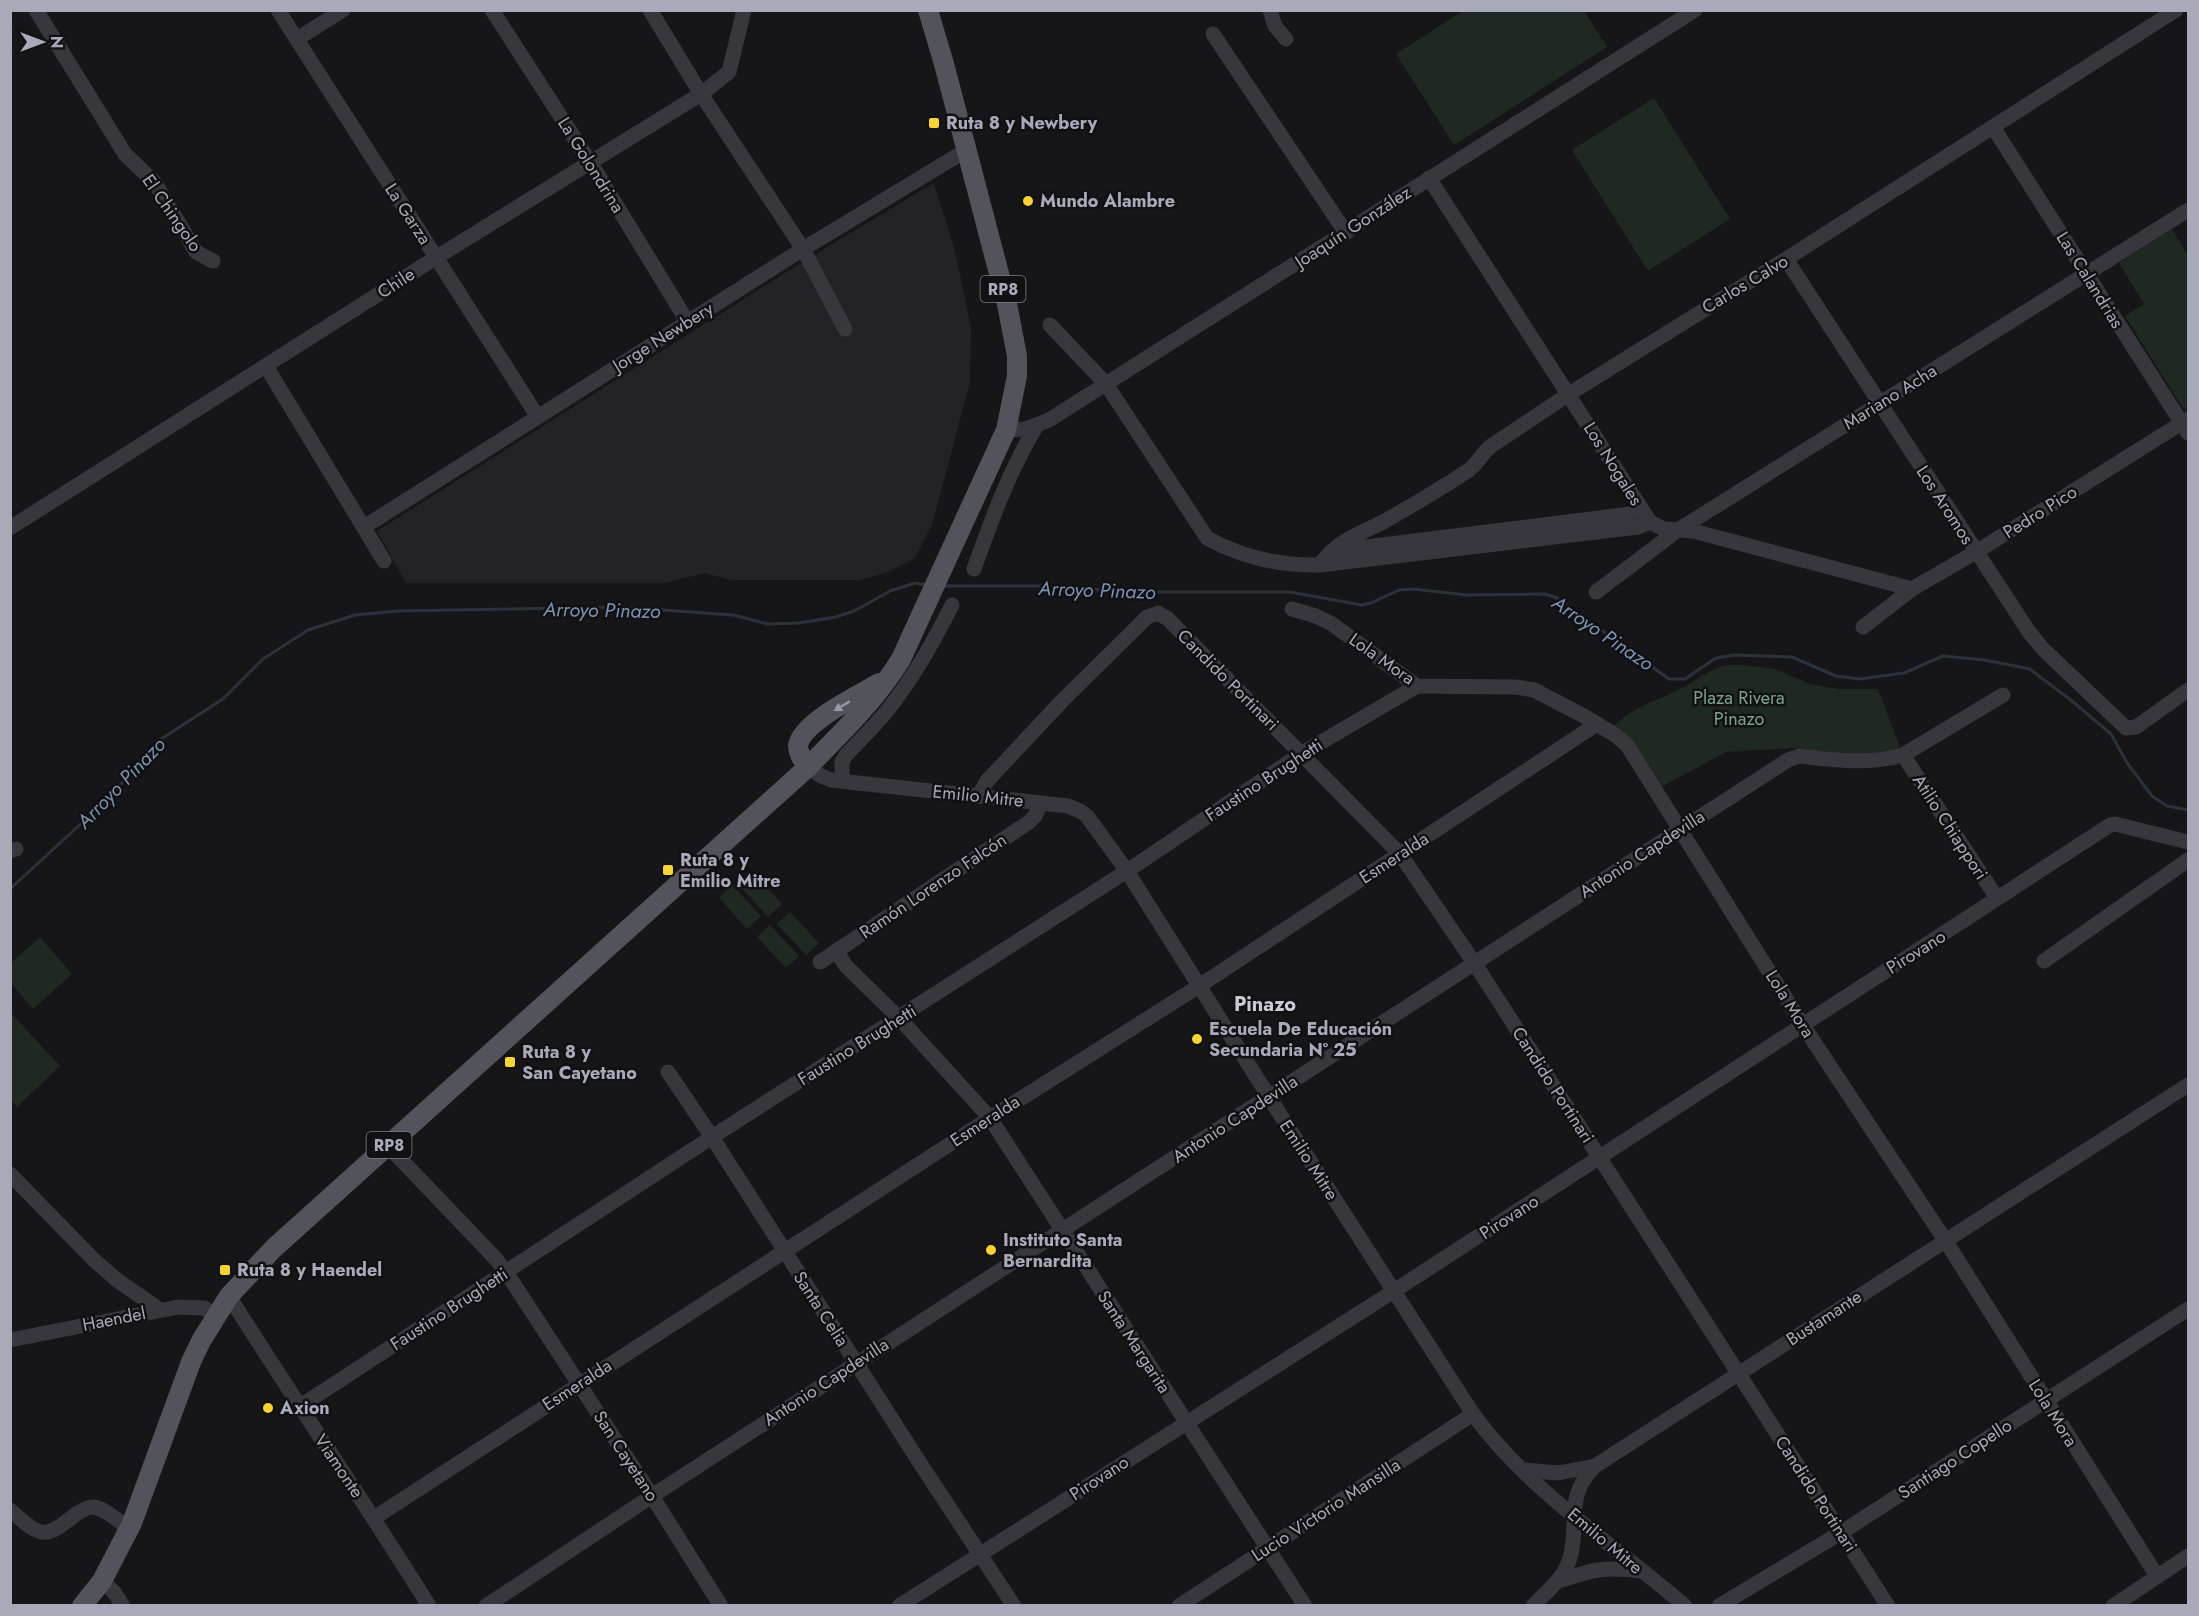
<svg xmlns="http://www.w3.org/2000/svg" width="2199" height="1616" font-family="Jost,sans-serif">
<rect width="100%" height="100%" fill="#161618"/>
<path fill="#232225" d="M 934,183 L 955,251 L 971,327 L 970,382 L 932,525 L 914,559 L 888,572 L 860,580 L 730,580 L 705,573 L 664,583 L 406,583 L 377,531 L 796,266 Z"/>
<g fill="#202822">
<path d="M 1463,11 L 1584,11 L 1607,47 L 1454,145 L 1396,54 Z"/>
<path d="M 1654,98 L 1730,219 L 1648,271 L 1572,150 Z"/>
<path d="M 2172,229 L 2188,256 L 2188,407 L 2184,410 L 2125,316 L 2144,304 L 2119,263 Z"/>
<path d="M 1725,665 L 1743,665 L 1775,669 L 1810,684 L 1838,689 L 1878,689 L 1900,747 L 1890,751 L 1852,755 L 1794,748 L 1726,752 L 1661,787 L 1633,743 L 1614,726 C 1633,706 1661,700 1684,687 C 1698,679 1709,670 1725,665 Z"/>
<path d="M 753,873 L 782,904 L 768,917 L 739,885 Z"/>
<path d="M 732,885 L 761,916 L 747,929 L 719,898 Z"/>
<path d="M 790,912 L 819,943 L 806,955 L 777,924 Z"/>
<path d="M 770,925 L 799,956 L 786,968 L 757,937 Z"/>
<path d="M 40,937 L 72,974 L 33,1009 L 11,983 L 11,963 Z"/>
<path d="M 11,1013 L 60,1066 L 17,1107 L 11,1100 Z"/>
</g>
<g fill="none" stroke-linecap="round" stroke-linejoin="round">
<g stroke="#2c323d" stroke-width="3">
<path d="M 941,586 L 1042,586 L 1139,592 L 1290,592 L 1361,605 L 1371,603 L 1399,590 L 1414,589 L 1466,595 L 1545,594 L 1557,598 L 1669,679 L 1685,679 L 1716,658 L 1734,655 L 1792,657 L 1836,676 L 1860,679 L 1904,673 L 1943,656 L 1984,660 L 2030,669 L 2072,701 L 2111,734 L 2127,763 L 2152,796 L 2167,806 L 2188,810"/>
<path d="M 10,889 L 85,820 L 134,771 L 161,739 L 223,699 L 263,659 L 308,630 L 355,615 L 397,611 L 622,607 L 733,615 L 768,624 L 799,623 L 836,617 L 854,611 L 890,591 L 915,583 L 926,585"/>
</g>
<g stroke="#37373d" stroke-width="15">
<path d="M 36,10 L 125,154 L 155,183 L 196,252 L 213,261"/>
<path d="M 278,10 L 538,417"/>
<path d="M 492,10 L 590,162 L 687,321"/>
<path d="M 650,10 L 701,94 L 803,249 L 845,329"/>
<path d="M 1270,10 L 1275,26 L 1286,39"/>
<path d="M 1213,34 L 1346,233"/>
<path d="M 297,39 L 343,10"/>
<path d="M 1993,127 L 2188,433"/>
<path d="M 1429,178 L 1650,522 L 1664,529 L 1693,531 L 1912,589"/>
<path d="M 1786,259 L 2029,632 L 2043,649 L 2126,728 L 2136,727 L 2188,690"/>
<path d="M 1050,325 L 1106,384 L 1207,538 C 1243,558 1279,566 1320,565 L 1638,527 L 1650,522"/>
<path d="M 266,366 L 384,561"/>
<path d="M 1006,430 L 1026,429 L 1049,420 L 1695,10"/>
<path d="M 364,527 L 803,249 L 965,151"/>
<path d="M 10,528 L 437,257 L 701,94 L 729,72 L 744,10"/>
<path d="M 1333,551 L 1630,514 L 1641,509"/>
<path d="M 1320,565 C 1335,541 1362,533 1385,521 C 1413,505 1442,488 1469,470 C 1478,463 1482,453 1491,446 L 1569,394 L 1786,259 L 2176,10"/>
<path d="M 974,569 C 991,521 1010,469 1037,425"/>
<path d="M 1596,592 L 1678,530 L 2188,210"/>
<path d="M 1292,609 L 1316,616 L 1332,624 L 1417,686 L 1516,687 L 1534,690 L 1584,716 L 1615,735 L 1627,745 L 1802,1024 L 1945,1240 L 2157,1576"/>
<path d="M 1863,627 L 1912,589 L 1976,552 L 2188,419"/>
<path d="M 1903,755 L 1997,898"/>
<path d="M 808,767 L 821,776 L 831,780 L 1068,806 L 1080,811 L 1087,816 L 1127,871 L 1269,1097 L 1473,1414 C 1529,1491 1613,1544 1685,1606"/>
<path d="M 842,781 L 842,762 L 846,755 C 861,739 877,724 890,707 C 915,675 934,641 952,605"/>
<path d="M 978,796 L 987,781 L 1062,701 L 1147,617 L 1158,613 L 1168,619 L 1400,854 L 1475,964 L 1888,1606"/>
<path d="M 10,851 L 16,849"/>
<path d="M 836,951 L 846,966 L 899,1018 L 990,1118 L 1305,1606"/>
<path d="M 2044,961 L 2188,860"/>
<path d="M 820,962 L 1029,822 L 1035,816 L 1041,803"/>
<path d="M 668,1072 L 712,1137 L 918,1460 L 1014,1606"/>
<path d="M 388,1146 L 496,1259 L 506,1272 L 652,1496 L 721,1606"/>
<path d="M 10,1174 L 95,1261 L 117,1280 L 160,1310"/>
<path d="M 229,1296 C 294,1400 364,1501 429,1606"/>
<path d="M 10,1340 L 178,1307 L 204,1308 L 216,1315"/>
<path d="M 299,1407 L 712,1137 L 1127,871 L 1301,754 L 1417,686"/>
<path d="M 1524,1470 L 1558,1473 L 1595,1466"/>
<path d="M 10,1510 C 42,1538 44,1540 76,1514 C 81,1511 87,1507 93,1507 C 105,1508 119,1522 129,1528"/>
<path d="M 374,1518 L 990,1118 L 1199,986 L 1597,724"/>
<path d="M 102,1581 L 114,1592 L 123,1606"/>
<path d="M 1558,1581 C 1592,1570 1604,1566 1640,1571"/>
<path d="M 486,1606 L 652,1496 L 1788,760 L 1799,756 C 1834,760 1868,765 1903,755 L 2003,695"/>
<path d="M 899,1606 L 1394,1291 L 2110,825 L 2115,824 L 2188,842"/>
<path d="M 1179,1606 L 1473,1414"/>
<path d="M 1533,1606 C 1547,1591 1564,1579 1570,1558 C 1580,1521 1564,1497 1595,1466 L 2188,1085"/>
<path d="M 1719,1606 L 1842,1532 L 2188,1309"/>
<path d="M 2113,1606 L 2188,1556"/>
</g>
<g stroke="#53535c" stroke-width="20">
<path d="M 808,767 C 803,760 798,754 798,746 C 801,722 860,695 879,683"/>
<path d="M 82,1606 L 102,1581 L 132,1523 L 191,1362 L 201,1341 L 229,1296 L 274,1248 L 808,767 C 842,732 876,700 901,659 L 1006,430 L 1017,376 L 1017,356 L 1007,304 L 944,64 L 928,10"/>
</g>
</g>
<defs><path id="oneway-solid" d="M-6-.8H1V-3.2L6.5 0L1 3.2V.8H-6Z" transform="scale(1.5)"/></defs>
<use fill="#9799a6" href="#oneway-solid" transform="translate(842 706) rotate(149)"/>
<g fill="#f7d42f" stroke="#111113" stroke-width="2">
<rect x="928" y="117" width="12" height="12" rx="3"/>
<circle cx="1028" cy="201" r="6"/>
<rect x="662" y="864" width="12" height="12" rx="3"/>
<circle cx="1197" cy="1039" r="6"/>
<rect x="504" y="1056" width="12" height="12" rx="3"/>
<circle cx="991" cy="1250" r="6"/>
<rect x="219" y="1264" width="12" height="12" rx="3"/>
<circle cx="268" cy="1408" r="6"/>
</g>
<g text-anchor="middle" stroke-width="5" stroke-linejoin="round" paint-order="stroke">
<g fill="#111113" stroke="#7b7c87" stroke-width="1.5">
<rect x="980.5" y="276" width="45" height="26" rx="4.5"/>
<rect x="366.5" y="1132" width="45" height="26" rx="4.5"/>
</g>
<g font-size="16" font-weight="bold" fill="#a8aab9">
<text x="1003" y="295">RP8</text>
<text x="389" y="1151">RP8</text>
</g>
<g font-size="18" font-weight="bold" fill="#a8aab9" stroke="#111113" text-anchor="start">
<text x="946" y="129">Ruta 8 y Newbery</text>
<text x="1040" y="207">Mundo Alambre</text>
<text x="680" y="866">Ruta 8 y<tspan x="680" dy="21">Emilio Mitre</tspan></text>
<text x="1209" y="1035">Escuela De Educación<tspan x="1209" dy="21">Secundaria Nº 25</tspan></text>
<text x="522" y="1058">Ruta 8 y<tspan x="522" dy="21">San Cayetano</tspan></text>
<text x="1003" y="1246">Instituto Santa<tspan x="1003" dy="21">Bernardita</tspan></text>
<text x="237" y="1276">Ruta 8 y Haendel</text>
<text x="280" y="1414">Axion</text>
</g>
<g font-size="18" fill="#a8aab9" stroke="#111113">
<text transform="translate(591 165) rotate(58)" y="6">La Golondrina</text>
<text transform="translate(172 213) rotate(55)" y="6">El Chingolo</text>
<text transform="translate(408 214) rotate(57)" y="6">La Garza</text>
<text transform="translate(1353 227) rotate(-33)" y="6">Joaquín González</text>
<text transform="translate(2090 280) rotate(58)" y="6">Las Calandrias</text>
<text transform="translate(396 283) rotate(-33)" y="6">Chile</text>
<text transform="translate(1745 284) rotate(-31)" y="6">Carlos Calvo</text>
<text transform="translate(663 337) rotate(-32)" y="6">Jorge Newbery</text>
<text transform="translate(1890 397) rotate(-32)" y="6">Mariano Acha</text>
<text transform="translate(1613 464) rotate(58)" y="6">Los Nogales</text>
<text transform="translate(1945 505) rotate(57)" y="6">Los Aromos</text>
<text transform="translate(2040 512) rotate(-32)" y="6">Pedro Pico</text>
<text transform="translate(1382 659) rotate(35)" y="6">Lola Mora</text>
<text transform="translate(1228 680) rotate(45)" y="6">Candido Portinari</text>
<text transform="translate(1264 780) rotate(-33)" y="6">Faustino Brughetti</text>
<text transform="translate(978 796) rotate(6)" y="6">Emilio Mitre</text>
<text transform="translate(1950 827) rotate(57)" y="6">Atilio Chiappori</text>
<text transform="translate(1642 854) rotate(-33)" y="6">Antonio Capdevilla</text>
<text transform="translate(1394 858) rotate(-33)" y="6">Esmeralda</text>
<text transform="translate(933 886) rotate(-34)" y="6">Ramón Lorenzo Falcón</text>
<text transform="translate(1916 952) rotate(-32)" y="6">Pirovano</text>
<text transform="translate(1790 1004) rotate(58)" y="6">Lola Mora</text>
<text transform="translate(857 1045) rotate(-32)" y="6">Faustino Brughetti</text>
<text transform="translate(1553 1085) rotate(57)" y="6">Candido Portinari</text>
<text transform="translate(1235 1119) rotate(-33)" y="6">Antonio Capdevilla</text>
<text transform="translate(985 1121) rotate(-33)" y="6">Esmeralda</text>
<text transform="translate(1309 1160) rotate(57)" y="6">Emilio Mitre</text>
<text transform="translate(1509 1217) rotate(-33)" y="6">Pirovano</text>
<text transform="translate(449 1309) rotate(-33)" y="6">Faustino Brughetti</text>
<text transform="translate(821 1309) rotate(57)" y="6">Santa Celia</text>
<text transform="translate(1824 1318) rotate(-33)" y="6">Bustamante</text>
<text transform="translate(114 1319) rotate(-11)" y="6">Haendel</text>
<text transform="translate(1134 1342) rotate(57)" y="6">Santa Margarita</text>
<text transform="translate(826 1382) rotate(-33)" y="6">Antonio Capdevilla</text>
<text transform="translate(577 1385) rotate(-33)" y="6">Esmeralda</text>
<text transform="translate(2053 1413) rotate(58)" y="6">Lola Mora</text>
<text transform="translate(626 1456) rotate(57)" y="6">San Cayetano</text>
<text transform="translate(1955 1459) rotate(-33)" y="6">Santiago Copello</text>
<text transform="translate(339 1466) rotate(56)" y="6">Viamonte</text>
<text transform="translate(1099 1478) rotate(-33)" y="6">Pirovano</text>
<text transform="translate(1816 1494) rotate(57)" y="6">Candido Portinari</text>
<text transform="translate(1326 1510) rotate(-33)" y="6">Lucio Victorio Mansilla</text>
<text transform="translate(1605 1541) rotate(40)" y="6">Emilio Mitre</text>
</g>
<g font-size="18" fill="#7ea487" stroke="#111113">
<text x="1739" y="704">Plaza Rivera<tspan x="1739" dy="21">Pinazo</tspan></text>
</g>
<g font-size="20" font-style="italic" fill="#7e92b4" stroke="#111113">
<text transform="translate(1097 590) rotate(2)" y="7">Arroyo Pinazo</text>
<text transform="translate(602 610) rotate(1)" y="7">Arroyo Pinazo</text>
<text transform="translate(1603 633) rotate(34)" y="7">Arroyo Pinazo</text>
<text transform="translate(121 783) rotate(-46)" y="7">Arroyo Pinazo</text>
</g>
<g font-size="20" font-weight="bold" fill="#c9cad4" stroke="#111113">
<text x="1265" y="1011">Pinazo</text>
</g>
</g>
<rect width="2199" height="1616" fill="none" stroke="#a8aab9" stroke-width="24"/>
<g transform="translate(42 42) rotate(90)" stroke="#111113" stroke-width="4.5" paint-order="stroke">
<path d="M0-4.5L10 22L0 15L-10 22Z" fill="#a8aab9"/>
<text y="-9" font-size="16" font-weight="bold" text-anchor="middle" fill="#a8aab9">N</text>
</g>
</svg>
